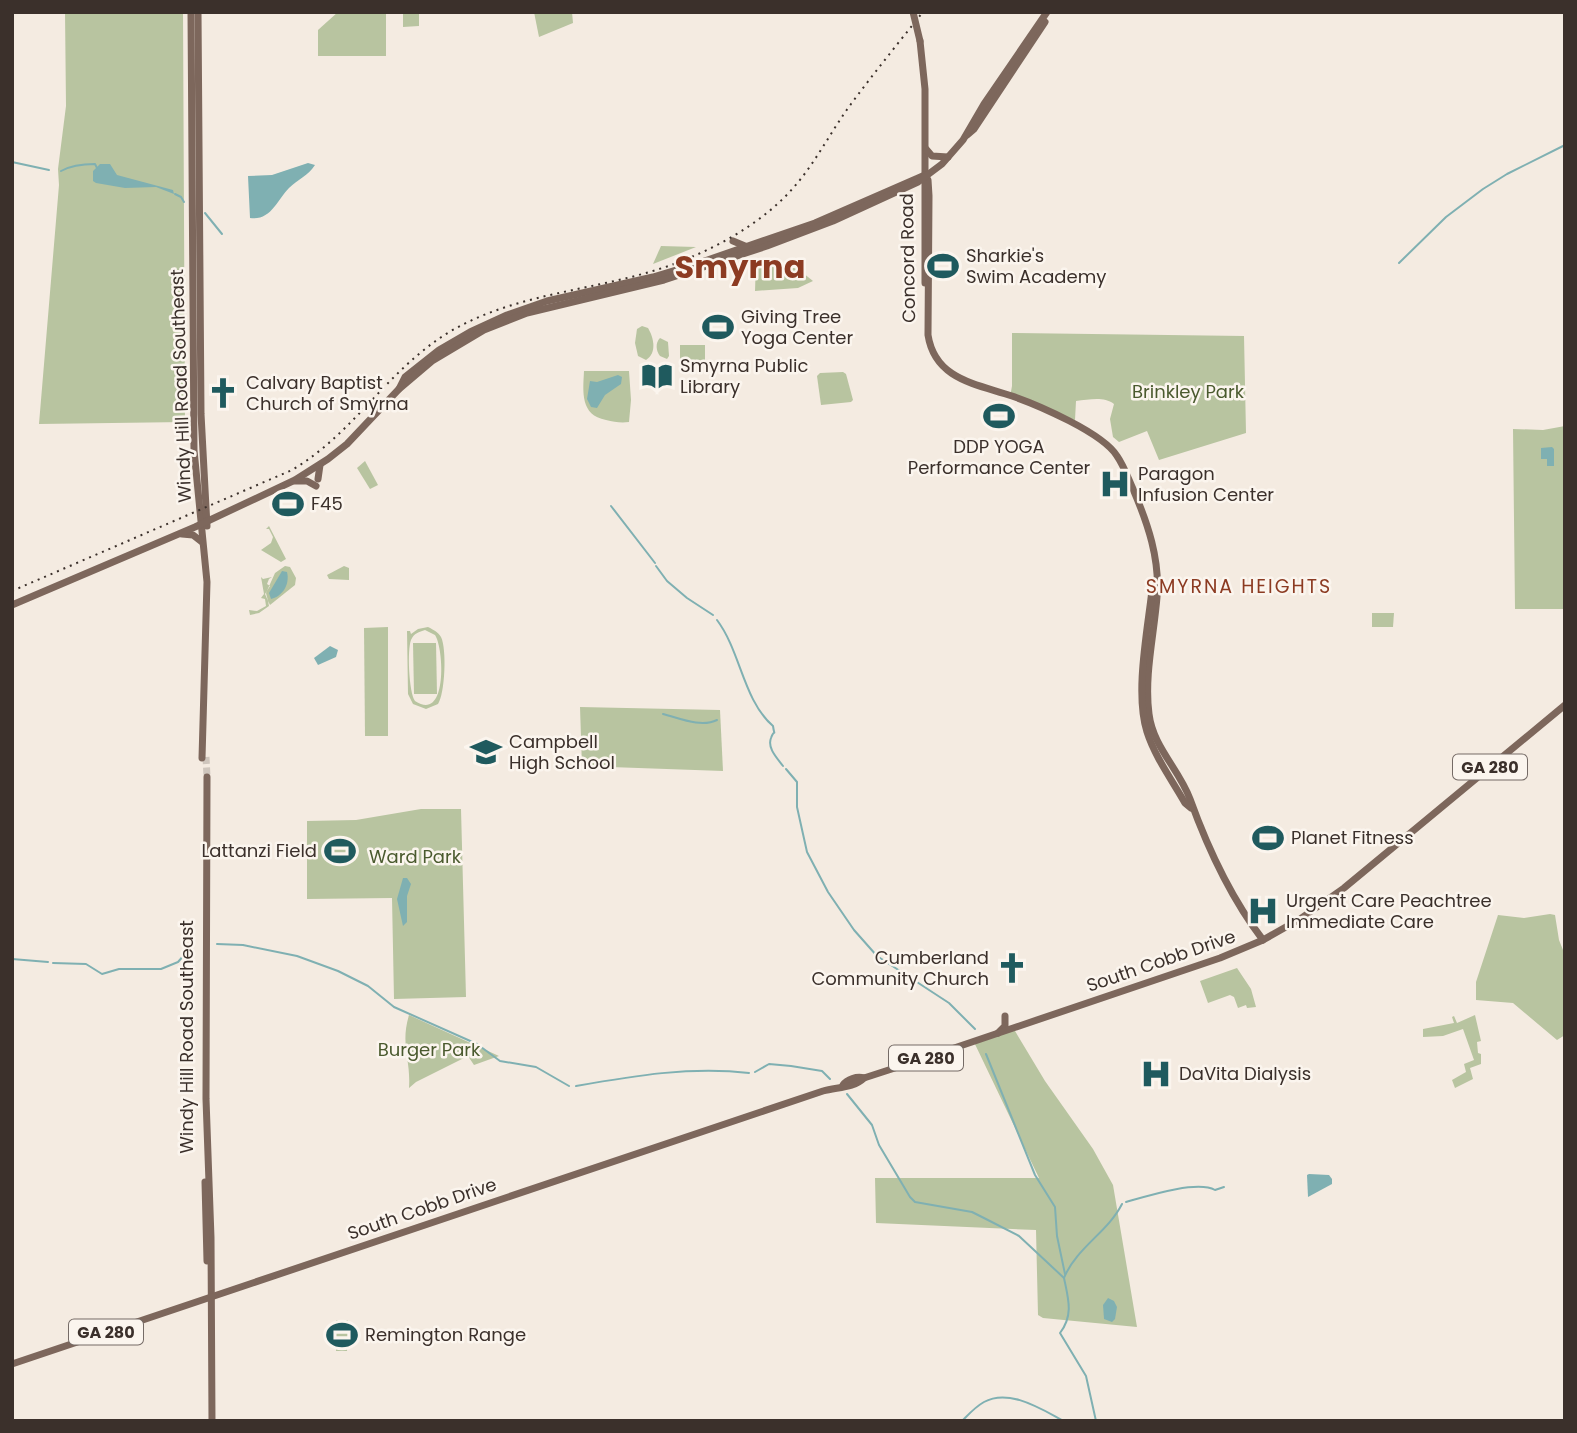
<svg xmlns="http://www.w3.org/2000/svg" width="1577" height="1433" font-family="Poppins,sans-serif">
<rect width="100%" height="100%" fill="#f4ebe1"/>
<g fill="#b8c4a0" fill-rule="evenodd">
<path d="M 65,12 L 183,12 L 185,422 L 39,424 L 59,185 L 58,169 L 66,106 Z"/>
<path d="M 338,12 L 386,12 L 386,56 L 318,56 L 318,30 Z"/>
<path d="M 403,12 L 419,12 L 419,26 L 403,27 Z"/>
<path d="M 534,12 L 572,12 L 573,23 L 539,37 Z"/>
<path d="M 661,246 L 696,247 L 653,264 Z"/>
<path d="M 756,260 L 798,269 L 813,281 L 798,288 L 755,291 Z"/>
<path d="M 642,326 L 648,328 C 654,338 657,353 646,360 L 638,356 L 635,343 L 637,329 Z"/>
<path d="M 1012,333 L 1244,336 L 1246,433 L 1159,460 L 1147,431 L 1119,442 L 1113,437 L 1110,419 L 1114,404 C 1103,396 1089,400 1076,401 L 1075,420 L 1010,397 L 1012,386 Z"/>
<path d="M 660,338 L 668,342 L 669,356 L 667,359 L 660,356 C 656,351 655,343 660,338 Z"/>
<rect x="680" y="345" width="25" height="17"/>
<path d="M 584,371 L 629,371 L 631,400 L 629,422 C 621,423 614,422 606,420 C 580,415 583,392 584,371 Z"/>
<path d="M 843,372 L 846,374 L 853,400 L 851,402 L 821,405 L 817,376 L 820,373 Z"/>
<path d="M 1565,426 L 1565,609 L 1515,609 L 1513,429 L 1543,430 Z"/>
<path d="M 365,461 L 378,485 L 370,489 L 357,468 Z"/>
<path d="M 269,526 L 286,559 L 281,562 L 261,550 L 271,543 L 273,537 L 269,529 L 266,529 Z"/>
<path d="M 285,566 L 290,567 L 296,578 L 295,585 L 270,605 L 268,601 L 269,606 L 259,613 L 250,615 L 249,610 L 257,611 L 266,606 L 265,599 L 261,598 L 264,594 L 261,577 L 263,579 L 272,577 L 269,579 L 267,584 L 270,586 L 265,594 L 268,601 L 266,593 L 275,573 Z"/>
<path d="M 344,566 L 349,568 L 349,580 L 329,579 L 327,575 Z"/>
<path d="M 1372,613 L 1394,613 L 1393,627 L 1372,627 Z"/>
<path d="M 388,627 L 388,736 L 365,736 L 364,628 Z"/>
<path d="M 428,627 C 434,630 438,632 441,637 C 447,649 445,694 438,704 L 426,709 L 413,704 L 408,694 L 407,631 L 410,631 L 411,634 L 418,629 ZM 425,630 L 435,635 C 444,648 448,723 415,701 C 409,693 407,650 411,640 C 414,633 419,632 425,630 Z"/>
<path d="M 413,643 L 436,643 L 437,694 L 414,694 Z"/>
<path d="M 580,707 L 720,710 L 723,771 L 582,766 Z"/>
<path d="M 421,809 L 461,809 L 466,997 L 394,999 L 392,898 L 307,899 L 307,821 L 356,820 Z"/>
<path d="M 1550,914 L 1555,915 L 1559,940 L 1565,955 L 1565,1035 L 1557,1040 L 1513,1003 L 1476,1000 L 1476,982 L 1498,915 L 1524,918 Z"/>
<path d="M 1237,968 L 1251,989 L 1256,1007 L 1247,1008 L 1246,1005 L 1238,1008 L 1234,997 L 1230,995 L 1208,1003 L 1200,981 Z"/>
<path d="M 409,1015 L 499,1056 L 474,1065 L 468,1056 L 416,1082 L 409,1088 C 411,1059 400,1045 409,1015 Z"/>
<path d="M 1475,1015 L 1481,1041 L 1477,1042 L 1478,1053 L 1481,1054 L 1481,1064 L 1470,1068 L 1473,1079 L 1455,1088 L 1452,1080 L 1466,1072 L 1464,1064 L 1474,1060 L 1463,1029 L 1443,1036 L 1423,1037 L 1423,1029 L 1454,1023 L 1452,1017 L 1454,1016 L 1457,1023 Z"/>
<path d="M 1012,1026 L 1045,1081 L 1093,1149 L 1113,1185 L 1137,1327 L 1043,1318 L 1038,1315 L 1036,1230 L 876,1223 L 875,1178 L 1039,1178 L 973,1040 Z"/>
<path d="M 336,1320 L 348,1320 L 347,1351 L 336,1351 Z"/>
</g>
<g fill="#7fb0b2">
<path d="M 308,163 L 315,165 C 308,176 298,179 289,188 C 277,200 271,221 250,218 L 248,176 L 272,175 Z"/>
<path d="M 100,164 L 110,164 L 117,175 L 173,190 L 174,194 L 156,187 L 125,188 L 96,183 L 93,181 L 93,171 Z"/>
<path d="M 618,375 L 622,377 L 621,384 L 605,395 L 597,408 L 591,407 L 587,399 L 590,381 L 597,382 Z"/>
<path d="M 1552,447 L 1554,449 L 1554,466 L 1547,466 L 1547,459 L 1541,459 L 1541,448 Z"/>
<path d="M 282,571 L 287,572 C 290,584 283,596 271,599 L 269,593 Z"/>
<path d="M 330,646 L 338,650 L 336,657 L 318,665 L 314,658 Z"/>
<path d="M 403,878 L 407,878 L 411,884 L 407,896 L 407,922 L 403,926 L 397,899 Z"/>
<path d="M 1309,1174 L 1329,1175 L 1332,1179 L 1332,1184 L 1308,1197 L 1307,1175 Z"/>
<path d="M 1108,1298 L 1114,1301 L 1117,1307 L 1115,1319 L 1112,1322 L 1104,1319 L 1103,1305 Z"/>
</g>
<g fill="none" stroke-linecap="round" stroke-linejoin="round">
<g stroke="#7fb0b2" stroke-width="2">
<path d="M 12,162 L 49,170"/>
<path d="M 61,171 C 70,166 84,164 95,164 L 97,168"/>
<path d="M 175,194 L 181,197 L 184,202"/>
<path d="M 205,213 L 222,234"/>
<path d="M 1399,263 L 1446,217 L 1483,189 L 1507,174 L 1565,145"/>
<path d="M 12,288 L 12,300"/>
<path d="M 611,506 L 655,563"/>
<path d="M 656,566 L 667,581 L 687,598 L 713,615"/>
<path d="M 717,620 C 741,652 743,700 773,726 C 775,739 775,727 771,738 C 767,748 777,758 783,766"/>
<path d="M 663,714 C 679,718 701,728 717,720"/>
<path d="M 786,769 L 797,782 L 797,807 L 807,852 L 828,892 L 854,930 L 877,956 L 949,1003 L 975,1029"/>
<path d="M 217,944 L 243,945 L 297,956 L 338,971 L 368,986 L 394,1007 L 477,1044 L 500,1061 L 536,1067 L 569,1086"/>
<path d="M 12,959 L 48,962"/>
<path d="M 53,963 L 86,964 L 102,974 L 119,969 L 161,969 L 178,962 L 192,946"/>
<path d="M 986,1054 L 1035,1175 L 1055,1207 L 1057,1236 L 1065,1274"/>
<path d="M 755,1072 L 769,1064 L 791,1066 L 822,1071 L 830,1079"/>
<path d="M 576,1086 C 633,1076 691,1066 749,1073"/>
<path d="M 847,1094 L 872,1125 L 879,1145 L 910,1197 L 915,1202 L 972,1212 L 982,1217 L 1019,1236 L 1064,1278"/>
<path d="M 1126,1202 C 1147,1196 1197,1180 1215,1190 L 1224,1187"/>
<path d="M 962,1421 C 969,1414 975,1407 984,1402 C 1009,1388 1041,1409 1064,1421"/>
<path d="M 1096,1421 L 1086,1376 L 1060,1333 C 1074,1315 1068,1298 1064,1278 C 1076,1248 1108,1232 1122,1204"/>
</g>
<path stroke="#cfc6bd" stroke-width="7" stroke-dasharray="7 3.5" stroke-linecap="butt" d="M 206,757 L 207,777"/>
<g stroke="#7d675c" stroke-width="7">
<path d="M 191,12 L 194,450 L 207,582 L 202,758"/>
<path d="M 198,12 L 201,414 L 207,526"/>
<path d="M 920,41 L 925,89 L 925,283"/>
<path d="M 967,135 L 974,129 L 1045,22"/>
<path d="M 926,149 L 932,156 L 948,157"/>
<path d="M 925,175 L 928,180 L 929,196 L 928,335 C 935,380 977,384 1012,396 C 1038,405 1103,433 1117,456 C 1124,466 1128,478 1133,489 C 1148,524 1160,559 1157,597 C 1154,635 1144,676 1149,714 C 1153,747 1179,769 1190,799 C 1208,849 1230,897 1263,940"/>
<path d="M 733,241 L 745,246"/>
<path d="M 399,389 L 405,377 L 439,350 L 470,332 L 507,315 L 547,301 L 653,277 L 696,264 L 815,223 L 925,175"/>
<path d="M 318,479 L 320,465"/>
<path d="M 295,481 L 307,481 L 316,486"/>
<path d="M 182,534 L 193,535 L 202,542"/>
<path d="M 1153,581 C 1149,624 1134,691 1147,732 C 1155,757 1172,780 1185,803 L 1191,808"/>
<path d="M 12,605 L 195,527 L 295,480 L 328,459 L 347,444 L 399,389 L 432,361 L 484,330 L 527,313 L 664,280 L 767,246 L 833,221 L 918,182 L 942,164 L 963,140 L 984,104 L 1047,12"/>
<path d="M 207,777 L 206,1099 L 211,1238 L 212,1421"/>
<path d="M 998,1033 L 1005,1026 L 1005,1016"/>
<path d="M 843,1085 C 847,1079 857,1076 864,1078 L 904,1065 L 1220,958 L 1263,940 L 1300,919 L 1344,888 L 1565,705"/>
<path d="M 205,1182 L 207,1261"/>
<path d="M 12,1364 L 823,1091 C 837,1087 854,1088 864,1078"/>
</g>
<path stroke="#3b302b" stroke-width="2" stroke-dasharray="2 5" stroke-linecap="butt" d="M 12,591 L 292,470 C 356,432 387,369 451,331 C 520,291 600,291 674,264 C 717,248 764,222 794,187 C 816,162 831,131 851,104 C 874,73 899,42 923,12"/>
<path stroke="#7d675c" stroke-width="7" d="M 913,12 L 920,41"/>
</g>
<defs>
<symbol id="stadium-bare" viewBox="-9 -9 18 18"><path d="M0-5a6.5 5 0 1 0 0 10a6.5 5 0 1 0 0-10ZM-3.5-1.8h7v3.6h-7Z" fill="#1f5a5e" stroke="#fbf5ee" stroke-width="2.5" paint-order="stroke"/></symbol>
<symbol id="library-bare" viewBox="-9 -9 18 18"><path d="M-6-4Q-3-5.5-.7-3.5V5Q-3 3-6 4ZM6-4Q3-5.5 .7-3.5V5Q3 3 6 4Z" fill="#1f5a5e" stroke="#fbf5ee" stroke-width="2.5" paint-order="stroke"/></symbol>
<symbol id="church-bare" viewBox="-9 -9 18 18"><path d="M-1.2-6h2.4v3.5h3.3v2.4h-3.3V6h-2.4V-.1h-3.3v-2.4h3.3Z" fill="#1f5a5e" stroke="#fbf5ee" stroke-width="2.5" paint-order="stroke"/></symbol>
<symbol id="hospital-bare" viewBox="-9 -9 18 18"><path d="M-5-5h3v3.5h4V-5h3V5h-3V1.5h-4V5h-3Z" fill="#1f5a5e" stroke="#fbf5ee" stroke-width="2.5" paint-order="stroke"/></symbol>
<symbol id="school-bare" viewBox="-9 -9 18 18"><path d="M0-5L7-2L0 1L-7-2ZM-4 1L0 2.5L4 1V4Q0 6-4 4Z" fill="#1f5a5e" stroke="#fbf5ee" stroke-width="2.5" paint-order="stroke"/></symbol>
</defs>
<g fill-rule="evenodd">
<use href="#stadium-bare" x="921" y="244" width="44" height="44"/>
<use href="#stadium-bare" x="696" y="305" width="44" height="44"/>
<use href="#library-bare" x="635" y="354" width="44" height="44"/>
<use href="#church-bare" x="201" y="371" width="44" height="44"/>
<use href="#stadium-bare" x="977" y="394" width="44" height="44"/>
<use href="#hospital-bare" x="1093" y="462" width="44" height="44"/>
<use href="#stadium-bare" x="266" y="482" width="44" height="44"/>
<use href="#school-bare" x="464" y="730" width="44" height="44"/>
<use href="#stadium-bare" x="1246" y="816" width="44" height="44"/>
<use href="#stadium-bare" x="318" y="829" width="44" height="44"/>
<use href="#hospital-bare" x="1241" y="889" width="44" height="44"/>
<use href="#church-bare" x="990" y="946" width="44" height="44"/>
<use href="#hospital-bare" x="1134" y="1052" width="44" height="44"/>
<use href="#stadium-bare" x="320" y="1313" width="44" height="44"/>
</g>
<g text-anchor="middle" stroke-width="5" stroke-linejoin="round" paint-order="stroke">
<g fill="#fbf5ee" stroke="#756b66" stroke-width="2">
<rect x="1453" y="754.5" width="74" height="25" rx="5"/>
<rect x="889" y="1045.5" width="74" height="25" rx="5"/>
<rect x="69" y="1319.5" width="74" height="25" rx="5"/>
</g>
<g font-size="16" font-weight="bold" fill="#3b302b">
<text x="1490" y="773">GA 280</text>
<text x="926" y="1064">GA 280</text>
<text x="106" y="1338">GA 280</text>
</g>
<g font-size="18" fill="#3b302b" stroke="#fbf5ee" text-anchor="start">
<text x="966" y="262">Sharkie's<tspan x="966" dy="21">Swim Academy</tspan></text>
<text x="741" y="323">Giving Tree<tspan x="741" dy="21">Yoga Center</tspan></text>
<text x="680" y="372">Smyrna Public<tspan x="680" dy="21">Library</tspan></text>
<text x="246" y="389">Calvary Baptist<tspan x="246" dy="21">Church of Smyrna</tspan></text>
<text x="999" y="453" text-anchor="middle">DDP YOGA<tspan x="999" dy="21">Performance Center</tspan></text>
<text x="1138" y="480">Paragon<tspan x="1138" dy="21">Infusion Center</tspan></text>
<text x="311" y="510">F45</text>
<text x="509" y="748">Campbell<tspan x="509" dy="21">High School</tspan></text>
<text x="1291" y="844">Planet Fitness</text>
<text x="317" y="857" text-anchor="end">Lattanzi Field</text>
<text x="1286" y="907">Urgent Care Peachtree<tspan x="1286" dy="21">Immediate Care</tspan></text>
<text x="989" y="964" text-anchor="end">Cumberland<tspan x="989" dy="21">Community Church</tspan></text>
<text x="1179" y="1080">DaVita Dialysis</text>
<text x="365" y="1341">Remington Range</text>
</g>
<g font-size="18" fill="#3b302b" stroke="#fbf5ee">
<text transform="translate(908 258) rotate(-91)" y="6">Concord Road</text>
<text transform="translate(181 386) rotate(-92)" y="6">Windy Hill Road Southeast</text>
<text transform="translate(1161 961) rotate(-19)" y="6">South Cobb Drive</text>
<text transform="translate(187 1037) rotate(-90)" y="6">Windy Hill Road Southeast</text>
<text transform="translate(422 1209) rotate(-19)" y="6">South Cobb Drive</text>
</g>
<g font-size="18" fill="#4a5a2e" stroke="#fbf5ee">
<text x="1188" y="398">Brinkley Park</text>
<text x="415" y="863">Ward Park</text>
<text x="429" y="1056">Burger Park</text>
</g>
<g font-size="19" letter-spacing="2" fill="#8c3b22" stroke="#fbf5ee">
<text x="1239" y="593">SMYRNA HEIGHTS</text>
</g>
<g font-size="32" font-weight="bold" fill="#8c3b22" stroke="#fbf5ee">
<text x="740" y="278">Smyrna</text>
</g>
</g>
<rect width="1577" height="1433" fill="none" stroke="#3b302b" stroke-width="28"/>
</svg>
